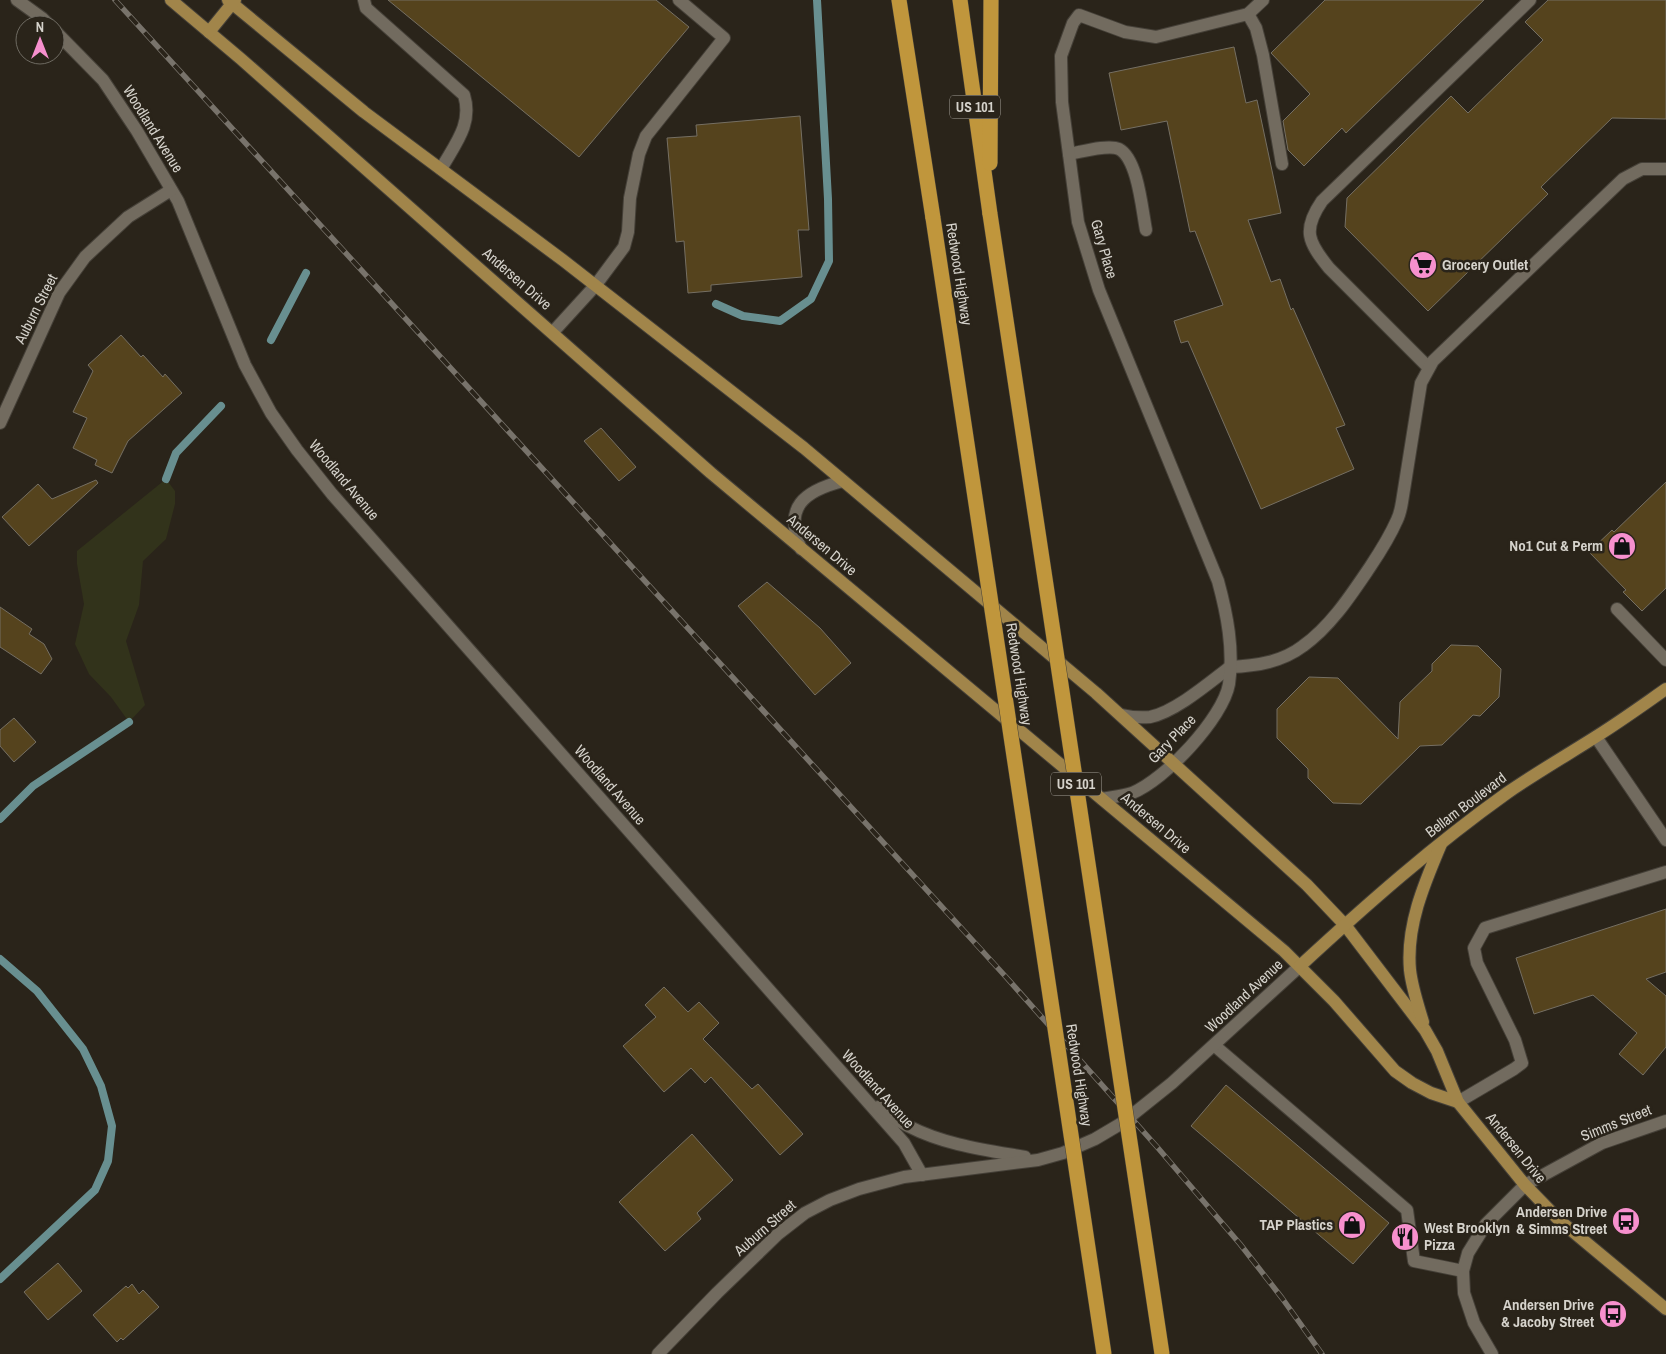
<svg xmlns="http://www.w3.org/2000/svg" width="1666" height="1354" font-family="'Archivo Narrow',sans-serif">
<rect width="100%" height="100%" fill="#2a241a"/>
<path fill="#32331b" d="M 166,479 L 175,491 L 175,504 L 166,539 L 143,561 L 139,605 L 126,641 L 145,705 L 129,722 L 111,697 L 89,674 L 75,644 L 84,604 L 77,564 L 77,551 Z"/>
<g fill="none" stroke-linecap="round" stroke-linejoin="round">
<g stroke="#688f90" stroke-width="8">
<path d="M 716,304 L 743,316 L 780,321 L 811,299 L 829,261 L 828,199 L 817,0"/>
<path d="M 271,340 L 306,273"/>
<path d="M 166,479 L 176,453 L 221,406"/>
<path d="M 0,819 L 33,786 L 129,722"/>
<path d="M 0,959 L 37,991 L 83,1049 L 101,1086 L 112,1126 L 108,1161 L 95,1190 L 0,1279"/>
</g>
</g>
<g fill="#55431d" stroke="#756f63">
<path d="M 388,0 L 656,0 L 689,27 L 579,157 Z"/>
<path d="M 1325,0 L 1484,0 L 1346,133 L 1342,128 L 1304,166 L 1288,150 L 1283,121 L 1310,94 L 1271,53 Z"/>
<path d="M 1548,0 L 1666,0 L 1666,119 L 1612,118 L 1541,187 L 1548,194 L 1428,311 L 1345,227 L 1347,198 L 1451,96 L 1468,113 L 1543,40 L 1525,22 Z"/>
<path d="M 1234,47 L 1246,103 L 1257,100 L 1281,213 L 1248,220 L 1271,282 L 1280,279 L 1291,310 L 1293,308 L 1345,425 L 1336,428 L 1354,469 L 1261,509 L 1188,341 L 1181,343 L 1174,321 L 1223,305 L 1195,231 L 1190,232 L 1167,121 L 1121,130 L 1109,73 Z"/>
<path d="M 800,116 L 809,230 L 798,230 L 802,277 L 711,285 L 711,291 L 688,293 L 684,241 L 676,242 L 667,138 L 697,136 L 696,125 Z"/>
<path d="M 121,335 L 141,357 L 143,355 L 163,377 L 165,374 L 182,393 L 128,441 L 112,473 L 95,465 L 97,460 L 73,448 L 87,418 L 73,412 L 93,371 L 88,365 Z"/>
<path d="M 601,428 L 636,467 L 619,481 L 584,441 Z"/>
<path d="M 96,480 L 98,483 L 29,546 L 2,517 L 38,484 L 52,499 Z"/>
<path d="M 1666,482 L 1666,588 L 1642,611 L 1623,592 L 1626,590 L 1589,552 L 1612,530 L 1614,532 Z"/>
<path d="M 767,582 L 820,628 L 851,663 L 815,695 L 738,606 Z"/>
<path d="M 0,607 L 32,629 L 29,634 L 44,644 L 52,659 L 41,674 L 0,647 Z"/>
<path d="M 1451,645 L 1478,646 L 1501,669 L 1499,697 L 1480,716 L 1473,715 L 1442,745 L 1420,746 L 1361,804 L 1333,803 L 1308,778 L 1308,769 L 1277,738 L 1277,709 L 1309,677 L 1338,678 L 1398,739 L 1400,702 L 1432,671 L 1432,664 Z"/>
<path d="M 14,718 L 36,742 L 14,762 L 0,746 L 0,730 Z"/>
<path d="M 1666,909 L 1666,972 L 1646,979 L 1666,996 L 1666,1047 L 1643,1075 L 1619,1054 L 1637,1033 L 1593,995 L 1534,1014 L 1516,958 Z"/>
<path d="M 664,987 L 688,1012 L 699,1002 L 719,1023 L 703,1039 L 752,1089 L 758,1084 L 803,1134 L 780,1155 L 711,1077 L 705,1083 L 691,1068 L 664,1092 L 623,1046 L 656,1017 L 645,1005 Z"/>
<path d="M 1226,1085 L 1389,1223 L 1353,1264 L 1191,1126 Z"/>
<path d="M 692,1134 L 733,1180 L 697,1213 L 701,1219 L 665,1251 L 619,1202 Z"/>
<path d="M 58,1263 L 82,1291 L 48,1320 L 24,1292 Z"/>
<path d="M 132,1284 L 139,1294 L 143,1290 L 159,1307 L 123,1340 L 121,1338 L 117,1342 L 93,1315 L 126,1286 L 128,1288 Z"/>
</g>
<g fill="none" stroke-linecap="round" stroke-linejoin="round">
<defs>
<g id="minor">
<path d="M 17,0 L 42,18 L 49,25"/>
<path d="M 364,0 L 366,8 L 464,95 C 473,124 455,144 441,169"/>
<path d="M 1248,14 L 1256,28 L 1263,55 L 1282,164"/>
<path d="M 55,31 L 103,80 L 137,131 L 178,201 L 245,365 L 271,413 L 297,450 L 332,494 L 904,1143 L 922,1175"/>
<path d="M 1069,154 C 1081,152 1108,144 1119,149 C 1138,159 1142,210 1146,230"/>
<path d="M 553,332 L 595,286 L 624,247 L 628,232 L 630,198 L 639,154 L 646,136 L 724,38 L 679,0"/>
<path d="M 1428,367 L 1329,268 C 1308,242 1302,230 1322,201 L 1530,0"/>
<path d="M 0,423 L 59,293 L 85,257 L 128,217 L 171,190"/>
<path d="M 801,549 C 783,507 804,491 843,481"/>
<path d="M 1617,609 L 1666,660"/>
<path d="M 1230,667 C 1256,666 1282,662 1303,646 C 1331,626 1351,595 1370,567 C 1380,552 1390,536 1397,520 C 1400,514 1401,508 1402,502 L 1421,383 L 1433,361 L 1623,179 L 1642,169 L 1666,169"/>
<path d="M 1122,715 C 1131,717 1140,718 1150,717 C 1175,712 1209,683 1230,667"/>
<path d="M 1596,737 L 1666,840"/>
<path d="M 1102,799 C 1112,797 1122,796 1132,793 C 1165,780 1223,718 1229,684 C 1234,649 1227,614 1218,581 L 1099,290 L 1078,222 L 1062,102 L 1061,56 L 1073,23 L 1079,15 L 1125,32 L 1156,37 L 1248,14 L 1263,0"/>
<path d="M 1215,1046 L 1407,1210 L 1414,1261 L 1463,1271"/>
<path d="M 1458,1102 L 1514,1069 L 1522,1063 L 1515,1040 L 1477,963 L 1474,948 L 1485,928 L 1666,872"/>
<path d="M 878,1107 C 888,1113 897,1121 908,1126 C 945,1145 985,1150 1025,1157"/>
<path d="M 658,1354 L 717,1293 L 778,1234 L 805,1213 L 830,1200 L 859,1189 L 904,1177 L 1038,1160 L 1063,1153 L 1095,1139 L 1122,1123 L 1172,1083 L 1300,966"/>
<path d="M 1492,1354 L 1474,1323 L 1464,1293 L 1463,1271 L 1468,1253 L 1486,1224 L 1525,1185 L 1602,1143 L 1666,1121"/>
</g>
<g id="major">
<path d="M 171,0 L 241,59 L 711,473 L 1284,951 L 1334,1001 L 1395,1071 L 1412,1083 L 1431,1093 L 1458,1102"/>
<path d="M 228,0 L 364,112 L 564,261 L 804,448 L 1096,693 L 1307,885 L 1345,925 L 1425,1030 L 1437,1051 L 1458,1102 L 1525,1185 L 1559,1220 L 1666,1309"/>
<path d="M 209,32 L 235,0"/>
<path d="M 1300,966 C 1366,905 1434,845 1507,793 C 1536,773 1567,755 1597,736 C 1621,721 1643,705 1666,689"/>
<path d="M 1423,1022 C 1418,1005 1412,988 1410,970 C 1406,926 1424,884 1441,844"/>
</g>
<g id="highway">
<path d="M 899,0 L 933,218"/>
<path d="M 960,0 L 990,214"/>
<path d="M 990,163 L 991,0"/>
</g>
</defs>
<use href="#minor" stroke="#454038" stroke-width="14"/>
<use href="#major" stroke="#454038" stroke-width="14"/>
<use href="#highway" stroke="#454038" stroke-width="16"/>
<use href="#minor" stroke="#726b5f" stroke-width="12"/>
<use href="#major" stroke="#a1854a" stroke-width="12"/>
<use href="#highway" stroke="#c0963c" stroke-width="15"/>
<defs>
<path id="rail" d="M 115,0 L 1006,977 L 1158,1148 L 1240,1244 L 1282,1298 L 1322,1354"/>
</defs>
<use href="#rail" stroke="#78736b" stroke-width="5.5"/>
<use href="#rail" stroke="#2a241a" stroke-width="4" stroke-dasharray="11" stroke-linecap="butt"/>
<defs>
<g id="highway-bridge">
<path d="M 990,214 L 1162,1354"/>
<path d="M 933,218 L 1104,1354"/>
</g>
</defs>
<use href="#highway-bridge" stroke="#454038" stroke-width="16" stroke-linecap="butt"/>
<use href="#highway-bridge" stroke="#c0963c" stroke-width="15"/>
</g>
<defs>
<symbol id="supermarket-disc" viewBox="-11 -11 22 22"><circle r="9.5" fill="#f790ce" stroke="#2a241a"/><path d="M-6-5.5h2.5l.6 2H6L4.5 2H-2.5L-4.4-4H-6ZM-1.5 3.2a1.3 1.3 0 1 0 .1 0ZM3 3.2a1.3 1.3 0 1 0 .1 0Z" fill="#111"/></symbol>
<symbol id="shop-disc" viewBox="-11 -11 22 22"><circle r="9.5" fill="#f790ce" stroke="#2a241a"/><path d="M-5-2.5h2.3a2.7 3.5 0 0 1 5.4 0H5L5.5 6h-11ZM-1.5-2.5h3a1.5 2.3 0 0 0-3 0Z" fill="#111"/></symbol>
<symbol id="bus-disc" viewBox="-11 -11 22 22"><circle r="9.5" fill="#f790ce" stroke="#2a241a"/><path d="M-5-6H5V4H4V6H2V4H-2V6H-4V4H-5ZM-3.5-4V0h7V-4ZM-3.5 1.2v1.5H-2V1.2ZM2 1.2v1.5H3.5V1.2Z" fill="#111"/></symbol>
<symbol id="restaurant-disc" viewBox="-11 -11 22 22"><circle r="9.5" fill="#f790ce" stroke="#2a241a"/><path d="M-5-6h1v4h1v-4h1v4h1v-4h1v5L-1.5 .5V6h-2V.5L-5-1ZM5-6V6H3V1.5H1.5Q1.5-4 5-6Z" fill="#111"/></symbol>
</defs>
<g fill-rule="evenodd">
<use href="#supermarket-disc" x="1407" y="249" width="32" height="32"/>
<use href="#shop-disc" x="1606" y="530" width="32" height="32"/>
<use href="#bus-disc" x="1610" y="1205" width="32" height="32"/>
<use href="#shop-disc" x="1336" y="1209" width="32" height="32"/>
<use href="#restaurant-disc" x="1389" y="1221" width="32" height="32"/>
<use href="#bus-disc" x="1597" y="1298" width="32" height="32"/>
</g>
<g text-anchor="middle" stroke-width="5" stroke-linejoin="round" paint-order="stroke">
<g fill="#2a241a" stroke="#a29e96" stroke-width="1">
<rect x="950" y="95.5" width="50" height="23" rx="4"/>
<rect x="1051" y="772.5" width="50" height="23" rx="4"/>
</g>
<g font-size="14" font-weight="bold" fill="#d5d2cb">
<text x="975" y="112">US 101</text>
<text x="1076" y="789">US 101</text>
</g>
<g font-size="15" fill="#d5d2cb" stroke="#2a241a">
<text transform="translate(153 129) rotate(58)" y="5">Woodland Avenue</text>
<text transform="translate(1104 249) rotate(74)" y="5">Gary Place</text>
<text transform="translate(959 274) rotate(81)" y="5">Redwood Highway</text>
<text transform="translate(517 279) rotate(41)" y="5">Andersen Drive</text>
<text transform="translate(36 309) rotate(-63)" y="5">Auburn Street</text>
<text transform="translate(344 480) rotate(50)" y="5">Woodland Avenue</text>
<text transform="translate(822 545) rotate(40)" y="5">Andersen Drive</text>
<text transform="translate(1019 674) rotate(81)" y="5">Redwood Highway</text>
<text transform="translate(1172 739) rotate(-46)" y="5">Gary Place</text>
<text transform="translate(610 785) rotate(49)" y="5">Woodland Avenue</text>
<text transform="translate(1466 805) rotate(-37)" y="5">Bellam Boulevard</text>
<text transform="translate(1156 823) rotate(40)" y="5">Andersen Drive</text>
<text transform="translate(1244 996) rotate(-43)" y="5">Woodland Avenue</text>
<text transform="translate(1079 1075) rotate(81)" y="5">Redwood Highway</text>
<text transform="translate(878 1089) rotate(48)" y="5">Woodland Avenue</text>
<text transform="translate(1616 1123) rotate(-22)" y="5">Simms Street</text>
<text transform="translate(1516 1148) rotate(51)" y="5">Andersen Drive</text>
<text transform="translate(765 1228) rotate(-41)" y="5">Auburn Street</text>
</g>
<g font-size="15" font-weight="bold" fill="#d5d2cb" stroke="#2a241a" text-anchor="end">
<text x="1442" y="270" text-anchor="start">Grocery Outlet</text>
<text x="1603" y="551">No1 Cut &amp; Perm</text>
<text x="1607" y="1217">Andersen Drive<tspan x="1607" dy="17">&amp; Simms Street</tspan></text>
<text x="1333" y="1230">TAP Plastics</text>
<text x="1424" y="1233" text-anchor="start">West Brooklyn<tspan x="1424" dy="17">Pizza</tspan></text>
<text x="1594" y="1310">Andersen Drive<tspan x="1594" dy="17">&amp; Jacoby Street</tspan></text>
</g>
</g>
<g transform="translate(40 40)"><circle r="24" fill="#2a241a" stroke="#6e6a61"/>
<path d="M0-4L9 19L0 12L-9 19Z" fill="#f790ce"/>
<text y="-8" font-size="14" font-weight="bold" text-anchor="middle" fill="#d5d2cb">N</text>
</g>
</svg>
